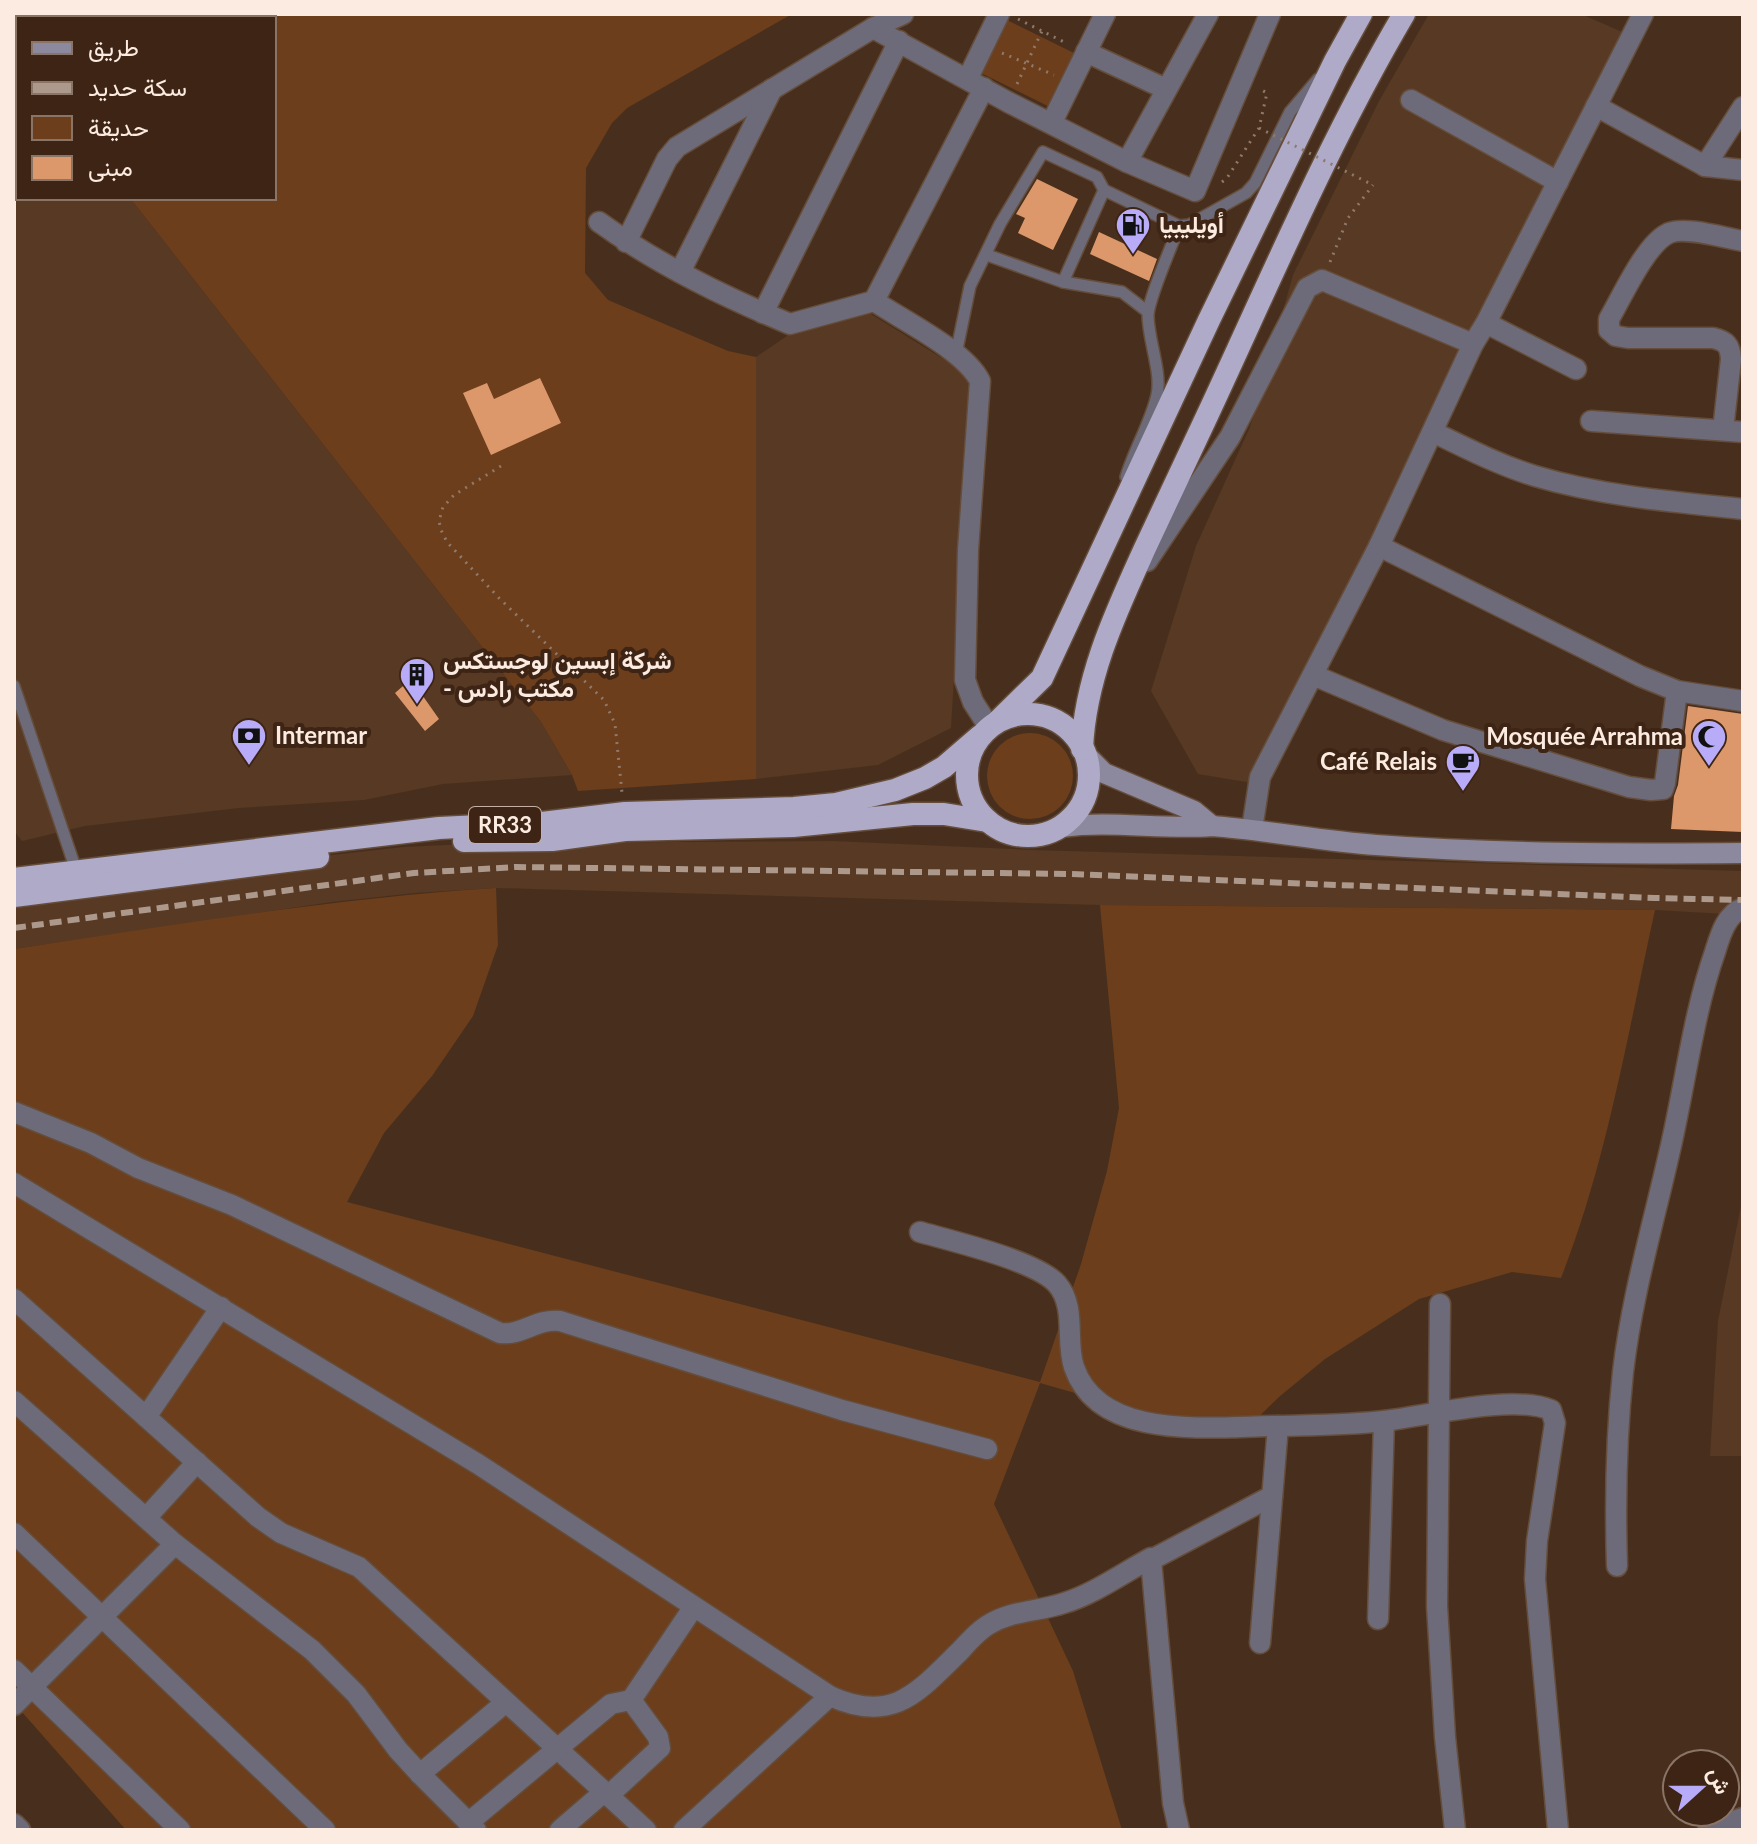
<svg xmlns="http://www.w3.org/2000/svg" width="1757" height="1844" font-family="Lato,Vazirmatn,sans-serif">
<rect width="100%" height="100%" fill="#482f1d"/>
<g fill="#573924">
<path d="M 1429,14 L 1581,14 L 1636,38 L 1266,791 L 1246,782 L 1198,774 L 1151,691 L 1196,546 L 1250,427 L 1293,275 L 1379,101 Z"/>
<path d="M 14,50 L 18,55 L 18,198 L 130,198 L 541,722 L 572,775 L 443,784 L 364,800 L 239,808 L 85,826 L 22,841 L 14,831 Z"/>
<path d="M 866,311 L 966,373 L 969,381 L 961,490 L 965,491 L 951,728 L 878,765 L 756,779 L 756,357 L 819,314 Z"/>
<path d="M 833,841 L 1032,850 L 1743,871 L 1743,915 L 1655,910 L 1100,905 L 496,888 L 415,893 L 332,902 L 14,949 L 14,901 L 278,861 L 403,847 L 488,843 Z"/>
<path d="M 1743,1196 L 1743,1456 L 1710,1456 L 1718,1321 Z"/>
</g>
<g fill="#6c3e1b">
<path d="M 40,14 L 792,14 L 627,108 L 612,123 L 586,168 L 585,273 L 608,300 L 728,351 L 756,357 L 756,779 L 578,791 L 572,775 L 541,722 L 130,198 L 274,198 L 274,18 L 37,18 Z"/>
<path d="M 1007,20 L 1076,54 L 1050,107 L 981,73 Z"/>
<circle cx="1030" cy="776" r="43"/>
<path d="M 496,888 L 498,945 L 473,1016 L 432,1076 L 384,1133 L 347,1202 L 1040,1382 L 1081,1264 L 1107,1171 L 1119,1108 L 1100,905 L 1655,910 C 1628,1032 1607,1161 1561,1278 L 1512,1272 L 1419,1299 L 1325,1359 L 1279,1397 L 1236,1439 L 1040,1383 L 994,1504 L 1073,1671 L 1122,1830 L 126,1830 L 14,1703 L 14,949 C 174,925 334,898 496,888 Z"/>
</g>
<g fill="#dc986b">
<path d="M 1037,179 L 1078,199 L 1053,250 L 1018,233 L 1025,218 L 1016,214 Z"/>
<path d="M 1099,232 L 1157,259 L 1149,281 L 1090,254 Z"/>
<path d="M 540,378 L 561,423 L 491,455 L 463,393 L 487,383 L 494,399 Z"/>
<path d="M 411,679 L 439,719 L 425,731 L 395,693 Z"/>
<path d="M 1688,706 L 1743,714 L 1743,832 L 1671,829 L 1674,796 L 1678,785 Z"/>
</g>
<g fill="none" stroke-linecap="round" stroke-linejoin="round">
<defs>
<g id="service">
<path d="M 987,255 L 1063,282 L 1122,292 L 1148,312"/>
<path d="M 1063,282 L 1104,190"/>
<path d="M 956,354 L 970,286 L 1000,224 L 1043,152 L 1097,177 L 1104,190 L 1179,226 L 1189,225 L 1246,193 L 1255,183 L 1290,112 L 1318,79"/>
<path d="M 1126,477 C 1134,450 1151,422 1157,395 C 1162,372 1148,340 1148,315 C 1149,297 1172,246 1179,226"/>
<path d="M 14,686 L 76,870"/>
</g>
<g id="minor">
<path d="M 873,28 L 1008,102 L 1127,162 L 1195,191 L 1270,14"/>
<path d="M 1086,52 L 1166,89"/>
<path d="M 968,78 L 999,14"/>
<path d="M 1411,100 L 1558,182"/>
<path d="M 1596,106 L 1705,166 L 1743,170"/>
<path d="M 1052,122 L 1105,14"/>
<path d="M 1127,162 L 1208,14"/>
<path d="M 1705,166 L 1743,107"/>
<path d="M 599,222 C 657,264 724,297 790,324 L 874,301 L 984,88"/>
<path d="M 626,242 L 667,159 L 677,147 L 873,28 L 903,14"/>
<path d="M 680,272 L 772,89"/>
<path d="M 874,301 C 904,321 964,350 980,381 L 968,550 L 965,680 L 973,702 L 989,727"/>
<path d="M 763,313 L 899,41"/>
<path d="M 1486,323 L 1576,369"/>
<path d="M 1591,421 L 1743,432"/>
<path d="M 1723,430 L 1731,359 C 1730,345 1726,341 1713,338 L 1628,338 L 1616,336 L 1609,330 L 1609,319 C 1622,297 1646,243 1669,233 C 1686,226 1724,238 1743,241"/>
<path d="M 1433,432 C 1466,448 1499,465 1535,476 C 1602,496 1674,502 1743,509"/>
<path d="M 1379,546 L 1640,676 L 1677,691 L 1743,701"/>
<path d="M 1147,561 L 1230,437 L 1307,288 L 1322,280 L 1473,344"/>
<path d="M 1313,675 L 1443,730 L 1629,787 L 1651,790 L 1663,789 L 1665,783 L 1677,691"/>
<path d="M 1252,829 L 1260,777 L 1379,546 L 1473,344 L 1486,323 L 1643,14"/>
<path d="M 14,1112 L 91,1143 L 138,1168 L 232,1205 L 500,1333 C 522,1336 537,1318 560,1321 L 842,1410 L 987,1449"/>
<path d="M 14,1183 L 478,1464 L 830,1696 C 893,1725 918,1692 961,1650 C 969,1641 978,1631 988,1625 C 1012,1610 1038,1612 1064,1603 C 1094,1594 1123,1573 1151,1558"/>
<path d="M 920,1232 C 952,1241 1037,1261 1057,1284 C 1077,1307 1065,1341 1074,1367 C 1100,1443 1215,1426 1278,1426"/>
<path d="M 14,1299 L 258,1517 L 281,1533 L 359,1567 L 646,1830"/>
<path d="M 1440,1304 L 1437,1606 L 1445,1737 L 1455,1830"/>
<path d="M 14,1401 L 175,1544 L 312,1650 L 356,1694 L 398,1750 L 420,1774 L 476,1830"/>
<path d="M 146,1417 L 221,1307"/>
<path d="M 146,1518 L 197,1462"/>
<path d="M 14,1533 L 325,1830"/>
<path d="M 1617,1566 C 1615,1501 1616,1437 1623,1372 C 1632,1294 1655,1218 1672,1141 C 1686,1078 1694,1012 1715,952 C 1720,936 1726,914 1743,908"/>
<path d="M 1378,1619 L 1384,1421"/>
<path d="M 1260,1643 L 1278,1426 C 1313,1425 1349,1425 1384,1421 C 1426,1416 1513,1394 1551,1410 L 1555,1423 L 1537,1541 L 1535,1579 L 1558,1830"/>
<path d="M 14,1670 L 180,1830"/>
<path d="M 14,1705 L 175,1544"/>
<path d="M 420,1774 L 505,1703"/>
<path d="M 608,1796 L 660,1748 L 658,1737 L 631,1700 L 693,1608"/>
<path d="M 468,1823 L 611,1704 L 631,1700"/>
<path d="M 14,1824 L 20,1830"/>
<path d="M 560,1830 L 604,1792"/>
<path d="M 684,1830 L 830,1696"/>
<path d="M 1179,1830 L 1173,1803 L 1151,1560 L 1272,1496"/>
</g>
<path id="tertiary" d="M 1708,1830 L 1743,1818"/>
<g id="secondary">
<path d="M 1085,754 L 1104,773 L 1194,811 L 1212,826"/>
<path d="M 1061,827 C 1112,820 1161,830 1212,826 C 1267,830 1321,841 1376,845 C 1498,854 1621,854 1743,853"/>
</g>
<g id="trunk">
<circle cx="1028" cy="775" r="61"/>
<path d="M 998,721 L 1042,678 L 1209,320 L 1335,61 L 1361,14"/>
<path d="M 1082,749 C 1085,677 1116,612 1145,548 C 1166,504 1186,460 1207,416 C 1270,281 1328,143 1404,14"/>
<path d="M 464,841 L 552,840 L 625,830 L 793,826 L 913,814 L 944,814 L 987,821"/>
<path d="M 14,879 L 439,828 L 542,823 L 625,813 L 794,808 L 836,804 L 895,790 L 925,778 L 944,767 L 980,736"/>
<path d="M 14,896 L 318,857"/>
</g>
</defs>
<use href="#service" stroke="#654d3c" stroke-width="14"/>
<use href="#minor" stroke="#654d3c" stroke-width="23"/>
<use href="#tertiary" stroke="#654d3c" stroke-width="23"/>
<use href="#secondary" stroke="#654d3c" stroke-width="23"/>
<use href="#trunk" stroke="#654d3c" stroke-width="25"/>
<g stroke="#8f796b" stroke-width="3" stroke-dasharray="2 6" stroke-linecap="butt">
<path d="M 1018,19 L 1068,44"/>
<path d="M 1002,53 L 1054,75"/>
<path d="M 1017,84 L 1042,31"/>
<path d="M 1222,182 L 1227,178 L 1259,128 L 1267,93 L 1258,88"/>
<path d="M 1330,262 L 1348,218 L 1373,185"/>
<path d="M 501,466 L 454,495 L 443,507 L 439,521 L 441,530 L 447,542 L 499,598 L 604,700 L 615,724 L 622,793"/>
</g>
<use href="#service" stroke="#6d6b79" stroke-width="11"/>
<use href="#minor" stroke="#6d6b79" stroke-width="20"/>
<use href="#tertiary" stroke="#6d6b79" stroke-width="20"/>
<use href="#secondary" stroke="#8c899e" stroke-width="20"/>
<use href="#trunk" stroke="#aeaac8" stroke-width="22"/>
<path stroke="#ad998b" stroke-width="6" stroke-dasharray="12 6" stroke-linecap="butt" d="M 14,928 L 414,873 L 516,867 L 1071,874 L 1655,898 L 1743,900"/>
<path stroke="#8f796b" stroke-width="3" stroke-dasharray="2 6" stroke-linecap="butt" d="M 1259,128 L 1373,185"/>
</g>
<defs>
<symbol id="fuel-pin" viewBox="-11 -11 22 30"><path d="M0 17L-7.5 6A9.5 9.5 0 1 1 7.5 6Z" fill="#b8abf7" stroke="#3d2414"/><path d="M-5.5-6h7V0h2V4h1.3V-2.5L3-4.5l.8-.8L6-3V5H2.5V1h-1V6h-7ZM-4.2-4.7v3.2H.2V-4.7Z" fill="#111"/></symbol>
<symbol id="building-pin" viewBox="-11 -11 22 30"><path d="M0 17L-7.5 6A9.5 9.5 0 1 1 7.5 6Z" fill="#b8abf7" stroke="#3d2414"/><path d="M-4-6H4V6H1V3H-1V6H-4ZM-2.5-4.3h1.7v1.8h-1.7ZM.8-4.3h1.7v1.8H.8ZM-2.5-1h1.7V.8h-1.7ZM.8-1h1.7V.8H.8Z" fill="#111"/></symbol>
<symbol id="bank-pin" viewBox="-11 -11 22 30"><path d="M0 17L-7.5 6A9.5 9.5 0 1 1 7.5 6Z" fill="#b8abf7" stroke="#3d2414"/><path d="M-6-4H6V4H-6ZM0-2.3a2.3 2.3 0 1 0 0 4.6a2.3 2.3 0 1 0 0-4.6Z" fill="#111"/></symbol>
<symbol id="mosque-pin" viewBox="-11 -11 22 30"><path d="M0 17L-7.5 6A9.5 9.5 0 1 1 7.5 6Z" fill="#b8abf7" stroke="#3d2414"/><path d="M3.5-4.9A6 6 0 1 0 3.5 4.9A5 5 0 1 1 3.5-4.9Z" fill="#111"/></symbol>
<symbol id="cafe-pin" viewBox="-11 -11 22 30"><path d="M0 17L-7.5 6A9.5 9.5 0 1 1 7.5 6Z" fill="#b8abf7" stroke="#3d2414"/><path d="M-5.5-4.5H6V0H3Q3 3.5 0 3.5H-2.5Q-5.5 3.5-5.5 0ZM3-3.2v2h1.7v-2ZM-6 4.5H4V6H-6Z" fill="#111"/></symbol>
</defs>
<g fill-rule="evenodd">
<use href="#fuel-pin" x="1113" y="205" width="40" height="54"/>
<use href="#building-pin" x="397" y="655" width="40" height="54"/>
<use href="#bank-pin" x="229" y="716" width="40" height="54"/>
<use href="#mosque-pin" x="1689" y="717" width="40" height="54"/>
<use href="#cafe-pin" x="1443" y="742" width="40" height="54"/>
</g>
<g text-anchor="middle" stroke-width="8" stroke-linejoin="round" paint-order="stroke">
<rect fill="#3d2414" stroke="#c3afa4" stroke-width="2" x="469" y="807" width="72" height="36" rx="6"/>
<g font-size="22" font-weight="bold" fill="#fcebe1">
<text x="505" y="833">RR33</text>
</g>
<g font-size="24" font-weight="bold" fill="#fcebe1" stroke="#3d2414" text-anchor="start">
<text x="1159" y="233">أويليبيا</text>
<text x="443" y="669">شركة إبسين لوجستكس<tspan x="443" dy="28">- مكتب رادس</tspan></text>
<text x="275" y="744">Intermar</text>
<text x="1683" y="745" text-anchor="end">Mosquée Arrahma</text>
<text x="1437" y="770" text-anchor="end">Café Relais</text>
</g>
</g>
<rect width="1757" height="1844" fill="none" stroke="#fcebe1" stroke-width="32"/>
<rect x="16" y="16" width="260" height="184" fill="#3d2414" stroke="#897466" stroke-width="2"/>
<rect x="32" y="42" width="40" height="12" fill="#8c899e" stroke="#897466" stroke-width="2"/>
<text x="88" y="56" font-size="24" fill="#fcebe1">طريق</text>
<rect x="32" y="82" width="40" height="12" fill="#ad998b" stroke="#897466" stroke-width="2"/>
<text x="88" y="96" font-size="24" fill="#fcebe1">سكة حديد</text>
<rect x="32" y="116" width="40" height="24" fill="#6c3e1b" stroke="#897466" stroke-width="2"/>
<text x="88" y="136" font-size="24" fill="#fcebe1">حديقة</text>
<rect x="32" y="156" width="40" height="24" fill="#dc986b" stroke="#897466" stroke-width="2"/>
<text x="88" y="176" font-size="24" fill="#fcebe1">مبنى</text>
<g transform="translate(1701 1788) rotate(69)"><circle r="38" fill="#3d2414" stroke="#897466" stroke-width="2"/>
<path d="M0-6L14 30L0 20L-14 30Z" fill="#b8abf7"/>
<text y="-12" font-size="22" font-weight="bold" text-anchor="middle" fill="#fcebe1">ش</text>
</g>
</svg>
